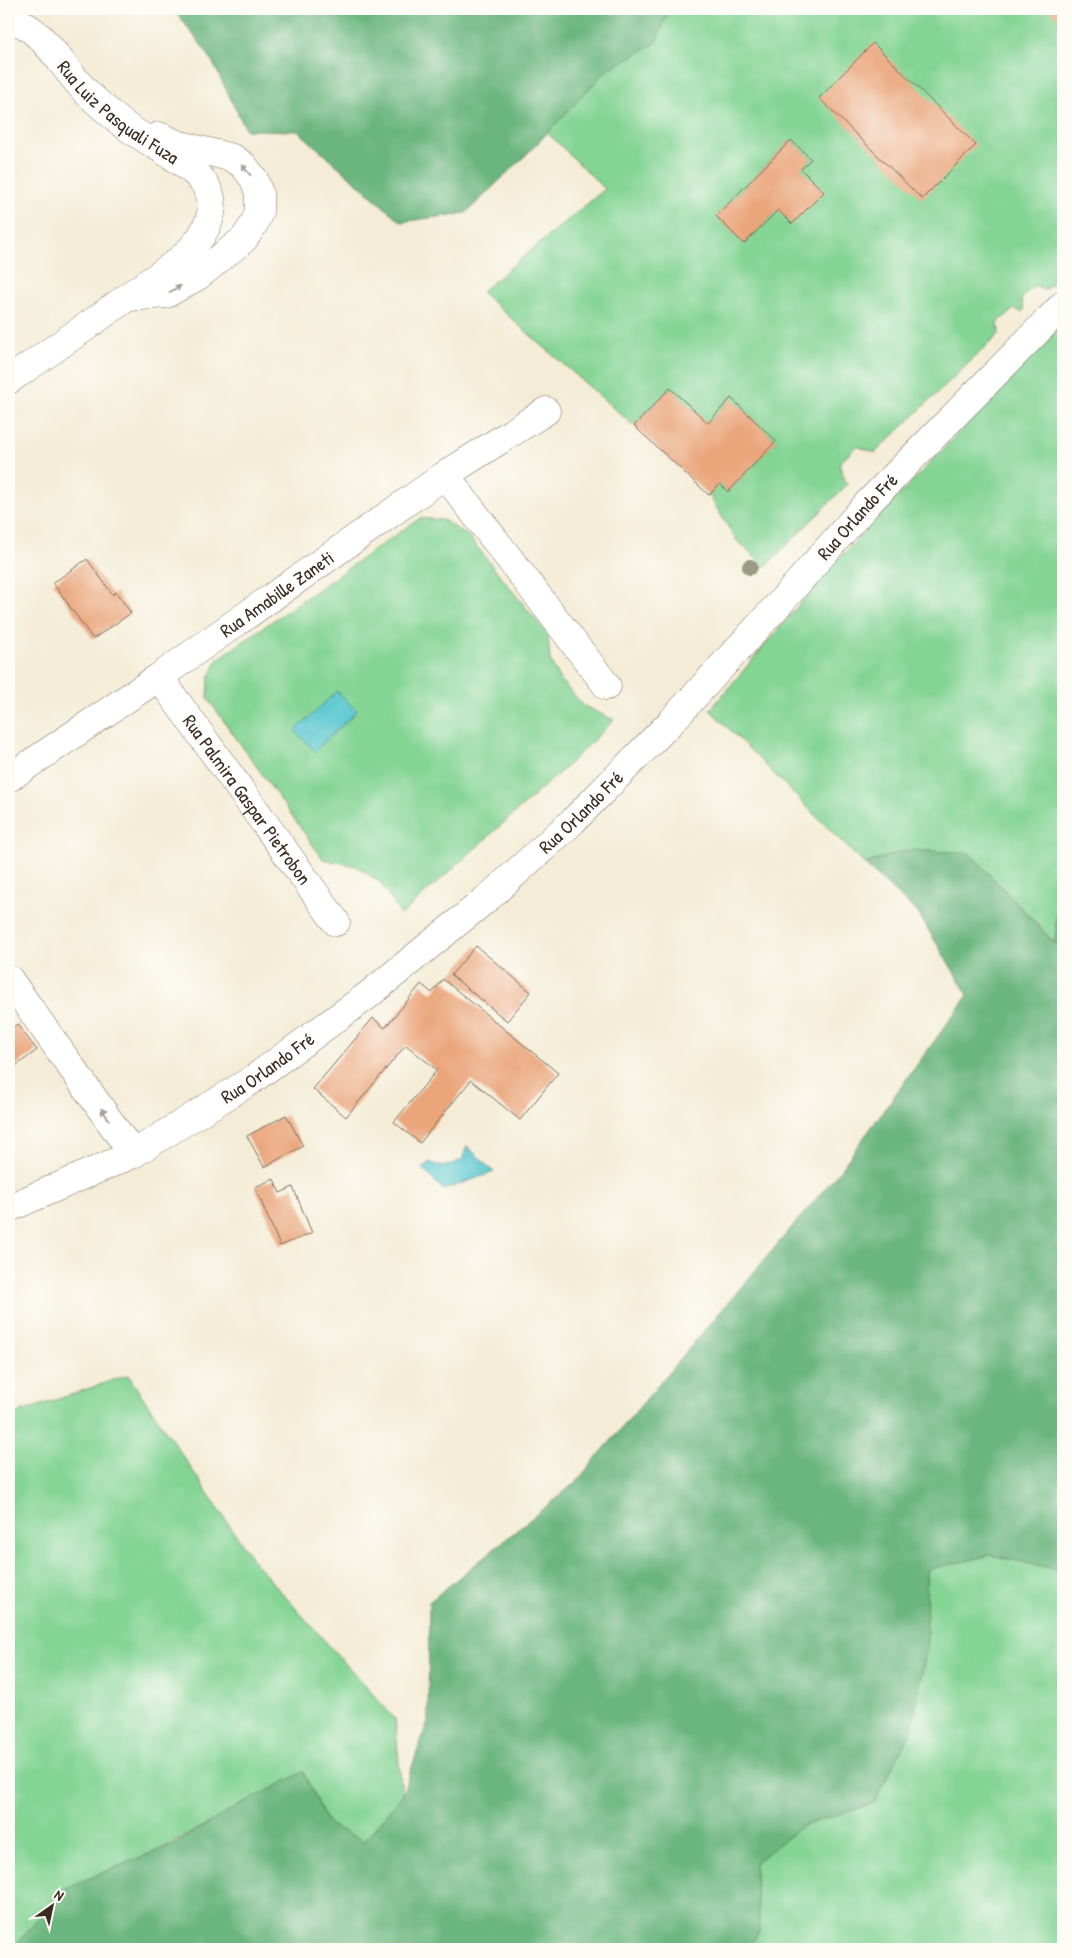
<svg xmlns="http://www.w3.org/2000/svg" width="1072" height="1958" font-family="'Patrick Hand',sans-serif">
<rect width="100%" height="100%" fill="#fdfcf7"/>
<filter id="ink" filterUnits="userSpaceOnUse"><feTurbulence type="fractalNoise" baseFrequency=".02" numOctaves="2"/><feDisplacementMap in="SourceGraphic" scale="10" xChannelSelector="R" yChannelSelector="G"/><feConvolveMatrix kernelMatrix="1 2 1 2 8 2 1 2 1" color-interpolation-filters="sRGB"/></filter>
<filter id="wash" filterUnits="userSpaceOnUse"><feTurbulence type="fractalNoise" baseFrequency=".0096" numOctaves="4" result="noise"/><feDisplacementMap in="SourceGraphic" scale="20" xChannelSelector="R" yChannelSelector="G"/><feGaussianBlur stdDeviation="1.12" result="paint"/><feColorMatrix in="noise" values="0 0 0 0 0 0 0 0 0 0 0 0 0 0 0 0 0 1.4 0 .05"/><feComposite in="paint" operator="in"/></filter>
<g filter="url(#wash)">
<rect width="100%" height="100%" fill="#f4ecd6"/>
<g fill="#84d494" stroke="#607f59" fill-rule="evenodd">
<path d="M 630,9 L 1063,9 L 1063,276 L 1044,290 L 1035,285 L 1021,299 L 1024,310 L 1022,312 L 1014,309 L 998,322 L 999,334 L 875,453 L 857,446 L 839,464 L 847,485 L 765,567 L 736,540 L 709,495 L 720,484 L 728,492 L 776,441 L 731,398 L 708,423 L 670,388 L 634,426 L 481,292 L 605,189 L 523,109 ZM 791,140 L 811,159 L 801,169 L 792,223 L 778,210 L 744,244 L 716,216 Z"/>
<path d="M 1063,323 L 1063,843 L 1060,844 L 1056,944 L 969,853 L 908,850 L 864,864 L 710,710 L 830,568 Z"/>
<path d="M 420,518 L 443,520 L 468,536 L 548,635 L 550,660 L 560,680 L 584,706 L 614,720 L 568,765 L 401,915 L 380,882 L 356,866 L 323,859 L 208,699 L 209,678 L 218,659 Z"/>
<path d="M 128,1375 L 255,1563 L 395,1719 L 402,1796 L 364,1841 L 328,1824 L 303,1772 L 161,1849 L 65,1888 L 12,1949 L 9,1949 L 9,1416 Z"/>
<path d="M 991,1555 L 1063,1571 L 1063,1949 L 748,1949 L 760,1930 L 754,1863 L 802,1826 L 874,1803 L 911,1731 L 927,1646 L 926,1570 Z"/>
</g>
<g fill="#6bb67e" stroke="#53704e">
<path d="M 174,9 L 670,9 L 655,44 L 607,70 L 532,149 L 466,213 L 401,222 L 298,131 L 246,130 L 210,57 Z"/>
<path d="M 1063,843 L 1063,1571 L 991,1555 L 926,1570 L 927,1646 L 911,1731 L 874,1803 L 802,1826 L 754,1863 L 760,1930 L 748,1949 L 12,1949 L 65,1888 L 174,1844 L 238,1806 L 303,1772 L 328,1824 L 364,1841 L 402,1795 L 428,1721 L 429,1602 L 576,1482 L 838,1173 L 968,995 L 918,913 L 864,864 L 908,850 L 969,853 L 1055,944 L 1060,844 Z"/>
</g>
<g fill="#5bc8d0" stroke="#4b7977">
<path d="M 337,691 L 357,711 L 315,751 L 295,731 Z"/>
<path d="M 467,1146 L 494,1172 L 443,1190 L 423,1169 L 429,1162 L 443,1167 L 462,1160 Z"/>
</g>
<g id="blocks">
<g fill="#eaa57a">
<path d="M 1049,9 L 1063,9 L 1063,24 Z"/>
<path d="M 873,43 L 976,145 L 922,199 L 819,98 Z"/>
<path d="M 791,140 L 811,159 L 801,169 L 824,192 L 792,224 L 778,210 L 744,244 L 716,216 Z"/>
<path d="M 670,388 L 708,423 L 731,398 L 776,441 L 728,492 L 720,484 L 709,495 L 634,426 Z"/>
<path d="M 87,559 L 113,595 L 116,592 L 131,613 L 93,639 L 53,583 Z"/>
<path d="M 476,946 L 531,992 L 507,1021 L 451,975 Z"/>
<path d="M 443,979 L 558,1073 L 520,1120 L 471,1080 L 420,1143 L 394,1122 L 437,1070 L 406,1045 L 346,1117 L 313,1089 L 373,1018 L 385,1028 L 421,984 L 432,993 Z"/>
<path d="M 17,1024 L 37,1050 L 9,1071 L 9,1031 Z"/>
<path d="M 286,1115 L 303,1146 L 264,1167 L 247,1136 Z"/>
<path d="M 274,1179 L 280,1193 L 293,1187 L 312,1233 L 280,1246 L 255,1187 Z"/>
</g>
</g>
</g>
<g filter="url(#ink)">
<use href="#blocks" fill-opacity="0" stroke="#7c6e5e" stroke-width="1"/>
<g fill="none" stroke-linecap="round" stroke-linejoin="round">
<defs>
<g id="minor">
<path id="s1" d="M 9,18 C 41,28 58,60 79,84 C 90,97 105,109 118,120 C 140,139 193,163 206,186 C 216,203 212,218 202,235 C 186,260 157,276 133,293 C 92,323 50,352 9,380"/>
<path d="M 129,297 L 166,294 L 198,276 L 244,239 L 254,224 L 259,212 L 259,193 L 254,179 L 244,166 L 233,158 L 177,144 L 159,136"/>
<path d="M 445,475 L 607,686"/>
<path id="s2" d="M 159,677 L 336,922"/>
<path id="s3" d="M 9,778 L 159,677 L 445,475 L 546,411"/>
<path d="M 9,979 L 133,1154"/>
<path id="s4" d="M 9,1208 L 133,1154 L 252,1080 L 367,996 L 489,897 L 573,821 L 670,723 L 788,594 L 867,504 L 1063,305"/>
</g>
</defs>
<use href="#minor" stroke="#7c6e5e" stroke-width="29"/>
<use href="#minor" stroke="#fff" stroke-width="28"/>
</g>
<circle fill="#9a9d84" cx="750" cy="567" r="8"/>
<defs><path id="oneway-solid" d="M-6-.8H1V-3.2L6.5 0L1 3.2V.8H-6Z" transform="scale(1.25)"/></defs>
<g fill="#a79f9a">
<use href="#oneway-solid" transform="translate(246 170) rotate(-131)"/>
<use href="#oneway-solid" transform="translate(175 289) rotate(-30)"/>
<use href="#oneway-solid" transform="translate(105 1114) rotate(-125)"/>
</g>
</g>
<g text-anchor="middle" stroke-width="4" stroke-linejoin="round" paint-order="stroke">
<g font-size="19" fill="#3b2a1e" stroke="#fdfcf7">
<text dy="7" stroke="none"><textPath href="#s1" startOffset="146">Rua Luiz Pasquali Fuza</textPath></text>
<text dy="7" stroke="none"><textPath href="#s4" startOffset="1105">Rua Orlando Fré</textPath></text>
<text dy="7" stroke="none"><textPath href="#s3" startOffset="325">Rua Amabille Zaneti</textPath></text>
<text dy="7" stroke="none"><textPath href="#s2" startOffset="151">Rua Palmira Gaspar Pietrobon</textPath></text>
<text dy="7" stroke="none"><textPath href="#s4" startOffset="700">Rua Orlando Fré</textPath></text>
<text dy="7" stroke="none"><textPath href="#s4" startOffset="295">Rua Orlando Fré</textPath></text>
</g>
</g>
<rect width="1072" height="1958" fill="none" stroke="#fdfcf7" stroke-width="30"/>
<g transform="translate(52 1906) rotate(33)" stroke="#fdfcf7" stroke-width="4" paint-order="stroke">
<path d="M0-4L9 19L0 12L-9 19Z" fill="#3b2a1e"/>
<text y="-8" font-size="14" font-weight="bold" text-anchor="middle" fill="#3b2a1e">N</text>
</g>
</svg>
